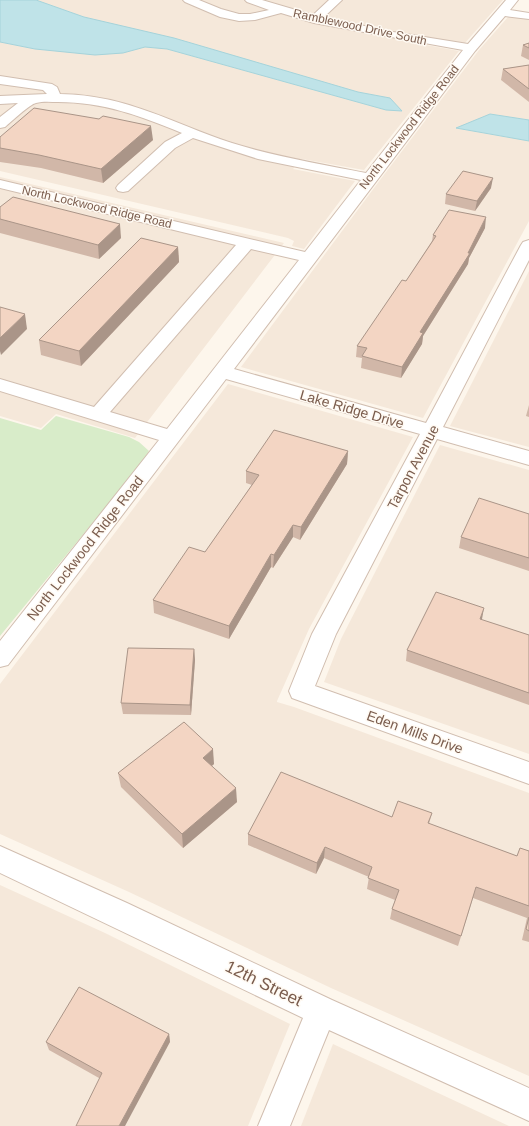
<svg xmlns="http://www.w3.org/2000/svg" width="529" height="1126" font-family="Arial,sans-serif">
<rect width="100%" height="100%" fill="#fdf6ec"/>
<g fill="#f5e8da">
<path d="M 36,0 L 503,0 L 465,43 L 427,37 L 421,44 L 459,51 L 364,170 L 302,159 L 293,169 L 355,181 L 304,249 L 292,246 L 294,241 L 288,238 L 0,171 L 0,42 L 35,49 L 123,53 L 145,47 L 167,49 L 386,110 L 401,110 L 390,98 L 358,92 L 84,17 Z"/>
<path d="M 508,17 L 529,19 L 529,120 L 490,114 L 457,128 L 529,141 L 529,221 L 423,418 L 241,367 L 380,180 L 479,50 Z"/>
<path d="M 0,177 L 284,243 L 135,438 L 56,414 L 41,428 L 0,416 Z"/>
<path d="M 529,271 L 529,447 L 450,426 Z"/>
<path d="M 228,384 L 413,437 L 309,629 L 277,701 L 277,702 L 294,707 L 529,793 L 529,1076 L 331,988 L 129,892 L 0,834 L 0,684 Z"/>
<path d="M 440,445 L 529,470 L 529,754 L 324,682 L 341,639 Z"/>
<path d="M 0,885 L 105,933 L 290,1024 L 248,1126 L 0,1126 Z"/>
<path d="M 333,1044 L 509,1126 L 301,1126 Z"/>
</g>
<path fill="#d8ecc9" d="M 56,416 L 129,437 L 139,442 L 149,451 L 140,465 L 0,636 L 0,418 L 41,430 Z"/>
<g fill="#bfe3e8" stroke="#a5d3da">
<path d="M 0,0 L 36,0 L 84,17 L 174,38 L 358,92 L 390,98 L 402,111 L 386,110 L 167,49 L 145,47 L 123,53 L 95,55 L 35,49 L 0,42 Z"/>
<path d="M 490,114 L 529,120 L 529,141 L 456,128 Z"/>
</g>
<g fill="none" stroke-linecap="round" stroke-linejoin="round">
<defs>
<g id="minor">
<path d="M 183,0 L 199,0 L 221,9 L 239,14 L 250,14 L 269,10 L 247,2 L 245,0 L 262,0 L 313,15 L 329,0 L 342,0 L 324,17 L 387,31 L 468,44 L 506,0 L 518,0 L 510,10 L 529,13 L 529,19 L 505,16 L 475,51 L 234,369 L 426,423 L 521,245 L 523,242 L 529,240 L 529,260 L 443,427 L 529,451 L 529,465 L 437,439 L 336,634 L 315,686 L 529,762 L 529,784 L 292,698 L 289,691 L 312,634 L 420,434 L 226,379 L 8,665 L 0,667 L 0,641 L 159,440 L 0,391 L 0,379 L 94,407 L 236,245 L 0,188 L 0,180 L 305,252 L 361,180 L 258,159 L 193,138 L 175,148 L 128,191 L 123,192 L 118,191 L 116,188 L 118,185 L 165,142 L 182,133 C 140,116 104,102 58,102 C 51,102 43,101 36,103 C 30,104 11,122 5,127 L 0,128 L 0,117 L 18,103 L 0,104 L 0,96 L 47,94 L 43,90 L 0,84 L 0,76 L 52,84 L 57,87 L 60,94 C 128,95 171,123 232,143 C 276,157 322,164 366,173 L 463,50 L 314,23 L 281,13 L 255,20 L 239,21 L 220,17 L 185,2 ZM 251,249 L 299,260 L 167,429 L 110,412 Z"/>
<path d="M 0,846 L 127,903 L 332,1000 L 529,1088 L 529,1121 L 329,1030 L 290,1126 L 258,1126 L 303,1018 L 0,873 Z"/>
</g>
</defs>
<use href="#minor" stroke="#d1beb0" stroke-width="2"/>
<use href="#minor" fill="#fff" fill-rule="evenodd"/>
</g>
<g fill="#d1b7a8">
<path d="M 529,43 L 529,60 L 521,56 L 523,45 Z"/>
<path d="M 529,65 L 529,102 L 501,80 L 503,69 Z"/>
<path d="M 0,137 L 153,140 L 103,183 L 41,168 L 0,162 Z"/>
<path d="M 491,188 L 475,211 L 445,204 L 446,194 Z"/>
<path d="M 0,207 L 121,238 L 99,259 L 0,233 Z"/>
<path d="M 485,228 L 469,258 L 468,264 L 423,336 L 422,344 L 401,378 L 361,368 L 362,358 L 356,357 L 357,346 L 406,281 L 432,241 L 433,235 Z"/>
<path d="M 178,247 L 179,262 L 81,366 L 41,355 L 39,340 Z"/>
<path d="M 529,405 L 529,417 L 526,416 Z"/>
<path d="M 348,451 L 347,464 L 300,540 L 293,537 L 273,568 L 271,567 L 229,639 L 154,613 L 153,600 L 205,552 L 252,485 L 246,483 L 246,471 Z"/>
<path d="M 529,514 L 529,571 L 459,548 L 461,537 Z"/>
<path d="M 481,620 L 529,635 L 529,705 L 406,661 L 407,650 Z"/>
<path d="M 194,649 L 195,660 L 191,715 L 123,714 L 121,703 Z"/>
<path d="M 214,764 L 212,766 L 237,802 L 183,848 L 121,787 L 118,773 Z"/>
<path d="M 432,813 L 429,824 L 517,856 L 520,848 L 529,851 L 529,942 L 522,940 L 527,918 L 473,898 L 458,946 L 390,919 L 392,909 L 395,900 L 367,889 L 369,877 L 324,858 L 316,874 L 248,845 L 248,834 Z"/>
<path d="M 169,1034 L 170,1042 L 99,1078 L 49,1050 L 46,1042 Z"/>
</g>
<g fill="#aa9588">
<path d="M 151,126 L 153,140 L 103,183 L 101,169 Z"/>
<path d="M 493,178 L 491,188 L 475,211 L 477,201 Z"/>
<path d="M 486,217 L 485,228 L 469,258 L 468,264 L 423,336 L 422,344 L 401,378 L 402,367 L 420,332 L 468,253 Z"/>
<path d="M 120,224 L 121,238 L 99,259 L 98,245 Z"/>
<path d="M 178,247 L 179,262 L 81,366 L 79,351 Z"/>
<path d="M 25,314 L 27,329 L 1,355 L 0,351 L 0,338 Z"/>
<path d="M 348,451 L 347,464 L 300,540 L 301,527 Z"/>
<path d="M 293,525 L 293,537 L 273,568 L 274,555 Z"/>
<path d="M 271,554 L 271,567 L 229,639 L 229,626 Z"/>
<path d="M 484,608 L 482,619 L 477,630 L 480,619 Z"/>
<path d="M 194,649 L 195,660 L 191,715 L 190,705 Z"/>
<path d="M 213,749 L 214,764 L 204,772 L 203,758 Z"/>
<path d="M 236,788 L 237,802 L 183,848 L 182,834 Z"/>
<path d="M 325,847 L 324,858 L 316,874 L 317,863 Z"/>
<path d="M 169,1034 L 170,1042 L 125,1126 L 119,1126 Z"/>
</g>
<g fill="#f3d5c3" stroke="#aa9588">
<path d="M 529,43 L 529,48 L 523,45 Z"/>
<path d="M 529,65 L 529,89 L 503,69 Z"/>
<path d="M 34,108 L 99,119 L 103,116 L 151,126 L 101,169 L 39,155 L 0,148 L 0,137 Z"/>
<path d="M 463,171 L 493,178 L 477,201 L 446,194 Z"/>
<path d="M 13,197 L 120,224 L 98,245 L 0,219 L 0,207 Z"/>
<path d="M 449,210 L 486,217 L 468,253 L 470,253 L 420,332 L 423,333 L 402,367 L 362,356 L 367,348 L 357,346 L 402,280 L 406,281 L 436,236 L 433,235 Z"/>
<path d="M 141,238 L 178,247 L 79,351 L 39,340 Z"/>
<path d="M 0,307 L 25,314 L 0,338 Z"/>
<path d="M 274,430 L 348,451 L 301,527 L 293,525 L 274,555 L 271,554 L 229,626 L 153,600 L 189,547 L 205,552 L 259,475 L 246,471 Z"/>
<path d="M 479,498 L 529,514 L 529,558 L 461,537 Z"/>
<path d="M 436,592 L 484,608 L 480,619 L 529,635 L 529,693 L 407,650 Z"/>
<path d="M 128,648 L 194,649 L 190,705 L 121,703 Z"/>
<path d="M 184,722 L 213,749 L 203,758 L 236,788 L 182,834 L 118,773 Z"/>
<path d="M 281,772 L 392,817 L 398,801 L 432,813 L 428,823 L 517,856 L 520,848 L 529,851 L 529,906 L 476,887 L 461,936 L 392,909 L 399,890 L 368,878 L 372,867 L 325,847 L 317,863 L 248,834 Z"/>
<path d="M 529,917 L 529,931 L 526,929 Z"/>
<path d="M 79,987 L 169,1034 L 119,1126 L 76,1126 L 102,1073 L 46,1042 Z"/>
</g>
<g text-anchor="middle" stroke-width="3" stroke-linejoin="round" paint-order="stroke">
<g font-size="12" fill="#7a5c4d" stroke="#fffaf3">
<text transform="translate(360 27) rotate(12)" y="4">Ramblewood Drive South</text>
<text transform="translate(409 127) rotate(-52)" y="4">North Lockwood Ridge Road</text>
<text transform="translate(97 207) rotate(13)" y="4">North Lockwood Ridge Road</text>
</g>
<g font-size="14" fill="#7a5c4d" stroke="#fffaf3">
<text transform="translate(352 409) rotate(16)" y="5">Lake Ridge Drive</text>
<text transform="translate(413 467) rotate(-62)" y="5">Tarpon Avenue</text>
<text transform="translate(85 548) rotate(-52)" y="5">North Lockwood Ridge Road</text>
<text transform="translate(415 732) rotate(20)" y="5">Eden Mills Drive</text>
</g>
<g font-size="17" fill="#7a5c4d" stroke="#fffaf3">
<text transform="translate(264 983) rotate(26)" y="6">12th Street</text>
</g>
</g>
</svg>
